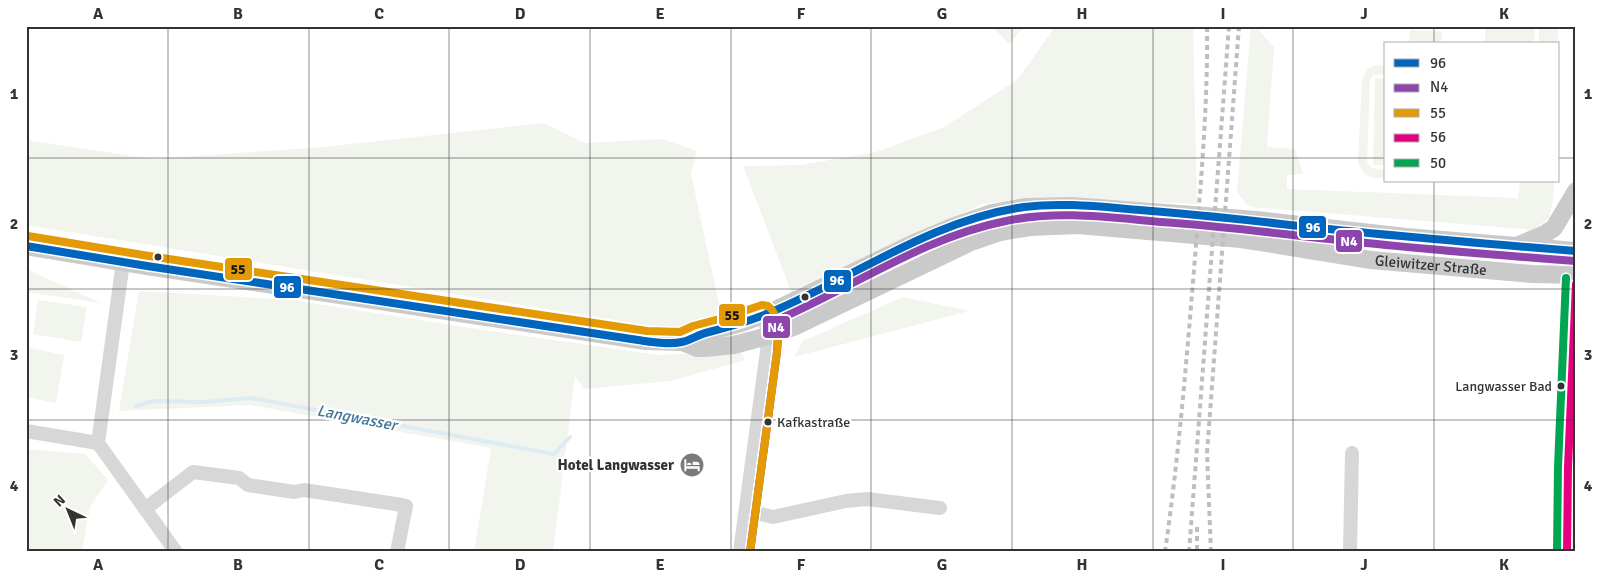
<svg xmlns="http://www.w3.org/2000/svg" width="1602" height="578" font-family="Signika,sans-serif">
<rect width="100%" height="100%" fill="#fff"/>
<g fill="#f1f5ed">
<path d="M 992,26 L 1025,26 L 1009,44 Z"/>
<path d="M 1056,26 L 1193,26 L 1197,204 L 1038,198 L 983,204 L 791,291 L 743,166 L 801,165 L 876,152 L 944,127 L 1017,80 Z"/>
<path d="M 1251,26 L 1255,26 L 1274,47 L 1267,147 L 1295,149 L 1303,174 L 1287,175 L 1287,189 L 1518,198 L 1520,181 L 1554,181 L 1553,200 L 1549,218 L 1534,230 L 1250,207 L 1237,193 Z"/>
<path d="M 1485,26 L 1535,26 L 1534,44 L 1485,44 Z"/>
<rect x="1539" y="26" width="19" height="18"/>
<path d="M 1410,30 L 1442,31 L 1441,44 L 1409,44 Z"/>
<path d="M 1376,65 L 1386,66 L 1386,74 L 1373,75 L 1370,81 L 1367,162 C 1370,170 1378,169 1386,170 L 1386,178 C 1370,178 1364,178 1358,162 L 1362,80 L 1367,69 Z"/>
<path d="M 1375,78 L 1386,79 L 1386,165 L 1373,165 Z"/>
<path d="M 544,123 L 585,143 L 662,139 L 697,151 L 691,174 L 722,318 L 683,331 L 26,225 L 26,140 L 153,159 L 324,147 Z"/>
<path d="M 26,269 L 101,303 L 26,292 Z"/>
<path d="M 139,291 L 293,300 L 490,331 L 659,355 L 740,351 L 745,360 L 671,381 L 584,389 L 575,376 L 553,552 L 474,552 L 491,448 L 250,405 L 119,411 Z"/>
<path d="M 903,297 L 969,311 L 794,357 L 803,341 Z"/>
<path d="M 38,300 L 87,307 L 81,342 L 33,334 Z"/>
<path d="M 29,348 L 64,355 L 56,403 L 26,397 L 26,367 Z"/>
<path d="M 26,449 L 85,454 L 108,480 L 90,507 L 82,552 L 26,552 Z"/>
</g>
<g fill="none" stroke-linecap="round" stroke-linejoin="round">
<path stroke="#ddebf3" stroke-width="4" d="M 136,406 L 153,401 L 204,402 L 251,398 L 554,454 L 570,437"/>
<g stroke="#d7d7d7" stroke-width="14">
<path d="M 123,262 L 98,443 L 176,552"/>
<path d="M 26,431 L 98,443"/>
<path d="M 145,509 L 193,472 L 239,478 L 248,485 L 294,492 L 304,490 L 402,505 L 406,506 L 397,552"/>
<path d="M 746,510 L 773,517 L 846,501 L 867,499 L 940,508"/>
<path d="M 740,552 L 767,351 L 768,336 L 764,315"/>
<path d="M 1350,552 L 1352,453"/>
</g>
<g stroke="#cacaca" stroke-width="18">
<path d="M 1519,245 L 1545,234 L 1554,228 L 1576,191"/>
<path id="s1" d="M 26,246 L 147,266 L 646,341 L 682,342 L 697,348 L 705,348 L 734,345 L 768,336 L 796,326 L 971,242 L 1000,232 L 1030,227 L 1078,225 L 1241,239 L 1371,260 L 1532,274 L 1576,275"/>
<path d="M 682,342 L 696,335 L 741,323 L 771,312 L 914,243 L 952,227 L 992,213 L 1025,207 L 1071,206 L 1193,215 L 1256,220 L 1406,237 L 1576,251"/>
<path d="M 1567,552 L 1568,467 L 1576,278"/>
</g>
<g stroke="#bebebe" stroke-width="4" stroke-dasharray="5 4" stroke-linecap="butt">
<path d="M 1197,527 L 1197,552"/>
<path d="M 1165,552 C 1179,454 1187,356 1195,257 C 1201,180 1208,103 1207,26"/>
<path d="M 1189,552 L 1229,26"/>
<path d="M 1211,552 L 1207,453 L 1239,26"/>
</g>
<defs>
<path id="bus-1" d="M 26,246 L 147,266 L 638,340 C 652,342 668,345 682,342 C 691,340 699,334 709,332 C 729,327 750,321 769,313 C 854,278 931,220 1024,207 C 1062,202 1102,207 1140,210 C 1187,214 1234,218 1281,224 C 1379,235 1477,243 1576,251"/>
<path id="bus-2" d="M 750,552 L 777,352 L 778,336 L 775,321 C 852,288 924,237 1006,221 C 1062,209 1119,219 1175,223 C 1243,228 1310,238 1377,244 C 1443,251 1509,256 1575,261"/>
<path id="bus-3" d="M 28,236 L 149,256 L 647,331 L 680,332 L 693,326 L 723,318 L 762,305 L 768,306 C 780,314 778,339 777,352 L 750,552"/>
<path id="bus-4" d="M 1567,552 L 1568,467 L 1576,284"/>
<path id="bus-5" d="M 1557,552 L 1558,467 L 1566,278"/>
</defs>
<use href="#bus-1" stroke="#fff" stroke-width="11"/>
<use href="#bus-2" stroke="#fff" stroke-width="11"/>
<use href="#bus-3" stroke="#fff" stroke-width="11"/>
<use href="#bus-4" stroke="#fff" stroke-width="11"/>
<use href="#bus-5" stroke="#fff" stroke-width="11"/>
<use href="#bus-1" stroke="#0065bd" stroke-width="8"/>
<use href="#bus-2" stroke="#8e44ad" stroke-width="8"/>
<use href="#bus-3" stroke="#e39a05" stroke-width="8"/>
<use href="#bus-4" stroke="#e5007d" stroke-width="8"/>
<use href="#bus-5" stroke="#00a651" stroke-width="8"/>
</g>
<path fill="none" stroke="#333" stroke-width="1" stroke-opacity="0.55" d="M 168,26 L 168,552M 309,26 L 309,552M 449,26 L 449,552M 590,26 L 590,552M 731,26 L 731,552M 871,26 L 871,552M 1012,26 L 1012,552M 1153,26 L 1153,552M 1293,26 L 1293,552M 1434,26 L 1434,44M 26,158 L 1386,158M 1558,158 L 1576,158M 1434,181 L 1434,552M 26,289 L 1576,289M 26,420 L 1576,420"/>
<defs>
<symbol id="hotel-disc" viewBox="-11 -11 22 22"><circle r="9.5" fill="#7a7a7a" stroke="#fff"/><path d="M-6-4.5h1.5V1H6V5H4.5V3h-9V5H-6ZM-4 0a1.8 1.8 0 1 1 3.6 0ZM.5 0V-2.5h3Q6-2.5 6 0Z" fill="#fff"/></symbol>
</defs>
<g fill-rule="evenodd">
<use href="#hotel-disc" x="678" y="451" width="28" height="28"/>
</g>
<g fill="#333" stroke="#fff" stroke-width="2">
<circle cx="158" cy="257" r="4.5"/>
<circle cx="805" cy="297" r="4.5"/>
<circle cx="1561" cy="386" r="4.5"/>
<circle cx="768" cy="422" r="4.5"/>
</g>
<g text-anchor="middle" stroke-width="5" stroke-linejoin="round" paint-order="stroke">
<g font-size="14" fill="#333" stroke="#fff" text-anchor="end">
<text x="1552" y="391">Langwasser Bad</text>
<text x="777" y="427" text-anchor="start">Kafkastraße</text>
</g>
<g font-size="15" fill="#333" stroke="#fff">
<text dy="5" stroke="none"><textPath href="#s1" startOffset="1440">Gleiwitzer Straße</textPath></text>
</g>
<g font-size="15" font-weight="bold" fill="#333" stroke="#fff" text-anchor="end">
<text x="674" y="470">Hotel Langwasser</text>
</g>
<g font-size="16" font-style="italic" fill="#3f7597" stroke="#fff">
<text transform="translate(357 417) rotate(11)" y="6">Langwasser</text>
</g>
</g>
<g stroke="#fff" stroke-width="2">
<rect x="1298" y="215" width="29" height="24" rx="5" fill="#0065bd"/>
<rect x="1335" y="229" width="28" height="24" rx="5" fill="#8e44ad"/>
<rect x="224" y="257" width="29" height="24" rx="5" fill="#e39a05"/>
<rect x="823" y="269" width="29" height="24" rx="5" fill="#0065bd"/>
<rect x="273" y="275" width="29" height="24" rx="5" fill="#0065bd"/>
<rect x="718" y="303" width="28" height="24" rx="5" fill="#e39a05"/>
<rect x="762" y="315" width="29" height="24" rx="5" fill="#8e44ad"/>
</g>
<g font-size="14" text-anchor="middle" font-weight="bold" fill="#fff">
<text x="1313" y="232">96</text>
<text x="1349" y="246">N4</text>
<text x="837" y="285">96</text>
<text x="287" y="292">96</text>
<text x="776" y="332">N4</text>
</g>
<g font-size="14" text-anchor="middle" font-weight="bold" fill="#111">
<text x="238" y="274">55</text>
<text x="732" y="320">55</text>
</g>
<rect width="1602" height="578" fill="none" stroke="#ffffff" stroke-width="55"/>
<rect x="1384" y="42" width="175" height="140" fill="#ffffff" stroke="#adadad"/>
<rect x="1394" y="59" width="25" height="8" fill="#0065bd" stroke="#adadad"/>
<text x="1430" y="68" font-size="15" fill="#333333">96</text>
<rect x="1394" y="84" width="25" height="8" fill="#8e44ad" stroke="#adadad"/>
<text x="1430" y="92" font-size="15" fill="#333333">N4</text>
<rect x="1394" y="109" width="25" height="8" fill="#e39a05" stroke="#adadad"/>
<text x="1430" y="118" font-size="15" fill="#333333">55</text>
<rect x="1394" y="134" width="25" height="8" fill="#e5007d" stroke="#adadad"/>
<text x="1430" y="142" font-size="15" fill="#333333">56</text>
<rect x="1394" y="159" width="25" height="8" fill="#00a651" stroke="#adadad"/>
<text x="1430" y="168" font-size="15" fill="#333333">50</text>
<g transform="translate(68 510) rotate(317)" stroke="#ffffff" stroke-width="4" paint-order="stroke">
<path d="M0-4L9 19L0 12L-9 19Z" fill="#333333"/>
<text y="-8" font-size="14" font-weight="bold" text-anchor="middle" fill="#333333">N</text>
</g>
<rect x="28" y="28" width="1546" height="522" fill="none" stroke="#333" stroke-width="2"/>
<g font-size="16" text-anchor="middle" font-weight="bold" fill="#333">
<text x="98" y="19">A</text>
<text x="238" y="19">B</text>
<text x="379" y="19">C</text>
<text x="520" y="19">D</text>
<text x="660" y="19">E</text>
<text x="801" y="19">F</text>
<text x="942" y="19">G</text>
<text x="1082" y="19">H</text>
<text x="1223" y="19">I</text>
<text x="1364" y="19">J</text>
<text x="1504" y="19">K</text>
<text x="14" y="99">1</text>
<text x="1588" y="99">1</text>
<text x="14" y="229">2</text>
<text x="1588" y="229">2</text>
<text x="14" y="360">3</text>
<text x="1588" y="360">3</text>
<text x="14" y="491">4</text>
<text x="1588" y="491">4</text>
<text x="98" y="570">A</text>
<text x="238" y="570">B</text>
<text x="379" y="570">C</text>
<text x="520" y="570">D</text>
<text x="660" y="570">E</text>
<text x="801" y="570">F</text>
<text x="942" y="570">G</text>
<text x="1082" y="570">H</text>
<text x="1223" y="570">I</text>
<text x="1364" y="570">J</text>
<text x="1504" y="570">K</text>
</g>
</svg>
